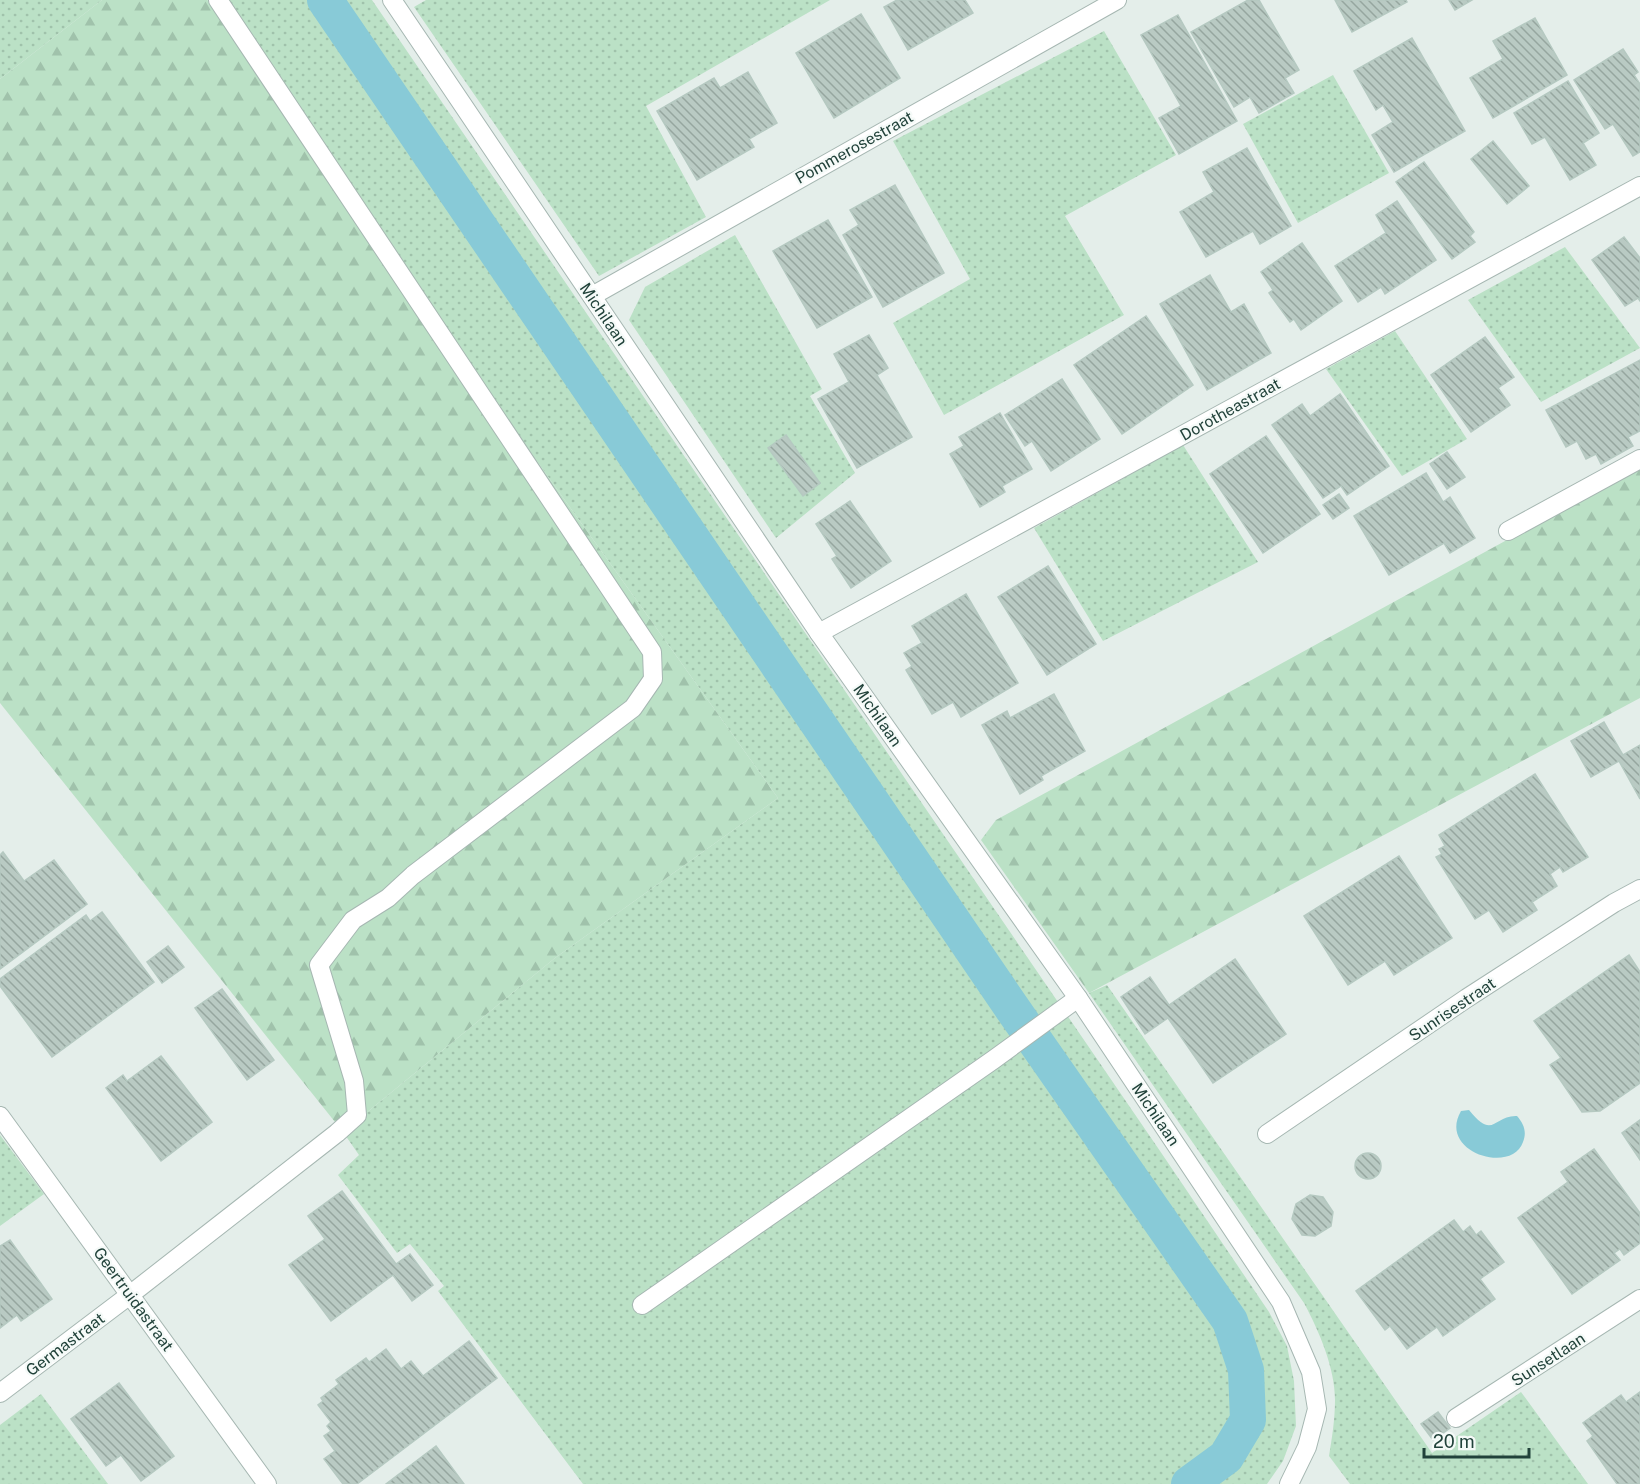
<svg xmlns="http://www.w3.org/2000/svg" width="1640" height="1484" font-family="'Public Sans',sans-serif">
<defs>
<pattern id="grass-dots" width="8" height="8" patternUnits="userSpaceOnUse" patternTransform="scale(1.5)"><rect width="8" height="8" fill="#bbe1c6"/><path d="M2 2h.1M6 6h.1" fill="none" stroke="#a0c2ab" stroke-width="1.8" stroke-linecap="round"/></pattern>
<pattern id="forest-firs" width="22" height="20" patternUnits="userSpaceOnUse" patternTransform="scale(1.5)"><rect width="22" height="20" fill="#bbe1c6"/><path d="M5 1l3.5 6h-7zM16 11l3.5 6h-7z" fill="#a0c2ab"/></pattern>
<pattern id="building-back-hatch" width="6" height="6" patternUnits="userSpaceOnUse" patternTransform="scale(1.5)"><rect width="6" height="6" fill="#b9cac3"/><path d="M-1 5l2 2M0 0l6 6M5-1l2 2" fill="none" stroke="#96a69f"/></pattern>
</defs>
<rect width="100%" height="100%" fill="#e4eeea"/>
<g fill="url(#grass-dots)">
<path d="M 0,0 L 102,0 L 0,79 Z"/>
<path d="M 207,0 L 372,0 L 1160,1151 L 1269,1312 L 1287,1346 L 1294,1381 L 1296,1426 L 1283,1461 L 1267,1484 L 583,1484 L 438,1291 L 444,1286 L 410,1244 L 397,1253 L 338,1175 L 359,1155 L 343,1132 L 555,958 L 778,798 Z"/>
<path d="M 426,0 L 830,0 L 646,106 L 706,217 L 599,276 L 414,7 Z"/>
<path d="M 1104,31 L 1176,155 L 1065,216 L 1124,315 L 944,415 L 893,323 L 970,279 L 893,141 Z"/>
<path d="M 1333,75 L 1389,173 L 1298,223 L 1243,124 Z"/>
<path d="M 735,235 L 822,389 L 810,396 L 855,473 L 776,538 L 629,320 L 645,287 Z"/>
<path d="M 1565,247 L 1640,348 L 1541,402 L 1468,300 Z"/>
<path d="M 1395,331 L 1467,439 L 1402,476 L 1326,369 Z"/>
<path d="M 1183,445 L 1258,562 L 1103,641 L 1034,528 Z"/>
<path d="M 1107,985 L 1432,1453 L 1521,1392 L 1588,1484 L 1350,1484 L 1329,1456 C 1332,1438 1335,1419 1335,1400 C 1335,1368 1319,1331 1304,1303 L 1089,993 Z"/>
<path d="M 0,1135 L 44,1194 L 0,1226 Z"/>
<path d="M 41,1394 L 108,1484 L 0,1484 L 0,1425 Z"/>
</g>
<g fill="url(#forest-firs)">
<path d="M 102,0 L 207,0 L 778,798 L 555,958 L 343,1132 L 0,703 L 0,79 Z"/>
<path d="M 1640,467 L 1640,698 L 1089,993 L 981,840 L 996,820 Z"/>
</g>
<path fill="#88cad7" d="M 1469,1110 C 1494,1141 1493,1115 1517,1116 C 1524,1124 1527,1132 1523,1142 C 1512,1175 1437,1152 1461,1111 Z"/>
<g fill="none" stroke-linecap="round" stroke-linejoin="round">
<path stroke="#88cad7" stroke-width="36" d="M 325,0 L 1012,1008 L 1230,1321 L 1246,1370 L 1248,1420 L 1226,1457 L 1189,1484"/>
</g>
<g fill="url(#building-back-hatch)" stroke="#b5c9c1" stroke-width="1.5">
<path d="M 897,0 L 965,0 L 973,13 L 908,50 L 884,7 Z"/>
<path d="M 1248,0 L 1259,0 L 1299,70 L 1285,78 L 1294,93 L 1259,113 L 1250,97 L 1234,107 L 1191,32 Z"/>
<path d="M 1335,0 L 1406,0 L 1407,2 L 1352,32 Z"/>
<path d="M 1449,0 L 1472,0 L 1455,10 Z"/>
<path d="M 861,14 L 900,78 L 834,118 L 796,53 Z"/>
<path d="M 1178,15 L 1237,121 L 1179,154 L 1159,118 L 1181,106 L 1141,35 Z"/>
<path d="M 1535,18 L 1567,75 L 1493,118 L 1470,78 L 1503,59 L 1493,41 Z"/>
<path d="M 1412,38 L 1465,131 L 1394,172 L 1372,135 L 1393,122 L 1383,105 L 1376,110 L 1354,71 Z"/>
<path d="M 1623,49 L 1638,72 L 1634,75 L 1640,84 L 1640,152 L 1633,156 L 1613,124 L 1605,129 L 1574,80 Z"/>
<path d="M 748,72 L 777,123 L 749,139 L 754,147 L 697,180 L 657,111 L 714,78 L 720,88 Z"/>
<path d="M 1568,81 L 1599,133 L 1583,143 L 1596,165 L 1570,180 L 1545,137 L 1532,144 L 1514,113 Z"/>
<path d="M 1493,141 L 1529,186 L 1507,204 L 1471,159 Z"/>
<path d="M 1247,148 L 1291,226 L 1260,244 L 1253,231 L 1206,257 L 1180,212 L 1214,192 L 1203,172 Z"/>
<path d="M 1424,162 L 1474,232 L 1470,236 L 1475,242 L 1452,259 L 1396,182 Z"/>
<path d="M 895,185 L 944,273 L 883,307 L 843,235 L 859,225 L 850,210 Z"/>
<path d="M 1397,201 L 1436,260 L 1385,294 L 1381,287 L 1358,302 L 1335,266 L 1386,233 L 1376,215 Z"/>
<path d="M 828,220 L 872,297 L 817,328 L 773,251 Z"/>
<path d="M 1624,237 L 1640,258 L 1640,301 L 1638,298 L 1625,306 L 1592,260 Z"/>
<path d="M 1302,243 L 1342,301 L 1301,330 L 1294,319 L 1290,322 L 1269,293 L 1273,290 L 1261,272 Z"/>
<path d="M 1210,275 L 1231,312 L 1244,304 L 1271,353 L 1207,390 L 1160,304 Z"/>
<path d="M 1146,316 L 1193,385 L 1122,434 L 1074,365 Z"/>
<path d="M 869,335 L 888,368 L 877,375 L 912,437 L 857,468 L 818,399 L 849,382 L 834,354 Z"/>
<path d="M 1485,337 L 1514,377 L 1498,388 L 1510,405 L 1471,432 L 1431,375 Z"/>
<path d="M 1640,360 L 1640,431 L 1628,437 L 1633,446 L 1601,464 L 1596,454 L 1586,459 L 1577,441 L 1566,447 L 1546,410 Z"/>
<path d="M 1062,379 L 1100,439 L 1051,471 L 1032,441 L 1025,446 L 1005,415 Z"/>
<path d="M 1340,394 L 1389,466 L 1347,495 L 1341,486 L 1323,498 L 1272,425 L 1302,404 L 1310,416 Z"/>
<path d="M 1000,413 L 1032,469 L 1002,486 L 1005,492 L 980,507 L 950,454 L 964,446 L 959,437 Z"/>
<path d="M 786,435 L 820,483 L 803,496 L 768,448 Z"/>
<path d="M 1266,436 L 1320,514 L 1263,553 L 1210,474 Z"/>
<path d="M 1447,452 L 1465,477 L 1447,489 L 1430,464 Z"/>
<path d="M 1426,473 L 1443,502 L 1450,497 L 1475,538 L 1450,553 L 1444,543 L 1389,575 L 1354,516 Z"/>
<path d="M 1339,494 L 1349,508 L 1333,519 L 1323,505 Z"/>
<path d="M 850,501 L 891,561 L 851,588 L 832,559 L 837,556 L 816,524 Z"/>
<path d="M 1048,566 L 1096,644 L 1047,675 L 998,597 Z"/>
<path d="M 966,594 L 1018,683 L 961,717 L 953,702 L 932,714 L 906,670 L 912,666 L 904,653 L 922,643 L 912,626 Z"/>
<path d="M 1054,694 L 1085,751 L 1041,776 L 1043,780 L 1020,794 L 982,725 L 1007,711 L 1010,718 Z"/>
<path d="M 1604,722 L 1623,755 L 1640,745 L 1640,799 L 1619,761 L 1591,777 L 1571,741 Z"/>
<path d="M 1535,774 L 1588,857 L 1563,872 L 1560,867 L 1550,874 L 1557,886 L 1532,902 L 1537,910 L 1503,932 L 1489,910 L 1475,919 L 1436,857 L 1442,854 L 1439,849 L 1445,846 L 1439,835 Z"/>
<path d="M 3,852 L 24,881 L 54,860 L 87,904 L 0,969 L 0,855 Z"/>
<path d="M 1399,856 L 1452,938 L 1394,975 L 1385,961 L 1348,985 L 1304,916 Z"/>
<path d="M 102,912 L 154,982 L 52,1057 L 0,986 L 0,979 L 86,915 L 90,921 Z"/>
<path d="M 168,946 L 184,967 L 162,983 L 147,962 Z"/>
<path d="M 1629,955 L 1640,972 L 1640,1083 L 1600,1111 L 1582,1112 L 1550,1065 L 1561,1058 L 1534,1021 Z"/>
<path d="M 1235,959 L 1286,1034 L 1213,1083 L 1168,1018 L 1145,1034 L 1121,997 L 1150,977 L 1169,1005 Z"/>
<path d="M 222,989 L 274,1060 L 247,1080 L 195,1008 Z"/>
<path d="M 161,1056 L 212,1122 L 161,1161 L 106,1088 L 123,1075 L 127,1081 Z"/>
<path d="M 1640,1120 L 1640,1160 L 1622,1133 Z"/>
<path d="M 1594,1149 L 1640,1213 L 1640,1243 L 1624,1255 L 1620,1249 L 1614,1253 L 1620,1260 L 1572,1294 L 1518,1218 L 1568,1182 L 1561,1172 Z"/>
<circle cx="1368" cy="1166" r="13"/>
<path d="M 342,1191 L 396,1264 L 410,1254 L 433,1285 L 412,1301 L 393,1275 L 331,1321 L 289,1265 L 325,1239 L 308,1216 Z"/>
<path d="M 1310,1195 L 1323,1197 L 1333,1212 L 1331,1226 L 1315,1236 L 1302,1235 L 1292,1219 L 1296,1204 Z"/>
<path d="M 1454,1220 L 1463,1232 L 1470,1226 L 1476,1235 L 1481,1231 L 1504,1262 L 1480,1279 L 1495,1299 L 1443,1336 L 1437,1327 L 1407,1349 L 1390,1326 L 1385,1330 L 1356,1291 Z"/>
<path d="M 10,1240 L 52,1299 L 21,1321 L 17,1315 L 0,1328 L 0,1246 Z"/>
<path d="M 469,1341 L 497,1378 L 357,1484 L 343,1484 L 324,1459 L 335,1451 L 324,1436 L 331,1431 L 327,1426 L 331,1422 L 318,1405 L 323,1401 L 321,1398 L 339,1384 L 336,1380 L 366,1358 L 369,1362 L 386,1349 L 401,1369 L 411,1361 L 423,1376 Z"/>
<path d="M 119,1383 L 174,1456 L 141,1481 L 121,1455 L 106,1466 L 71,1419 Z"/>
<path d="M 1640,1392 L 1640,1484 L 1617,1484 L 1587,1441 L 1593,1436 L 1583,1423 L 1621,1395 L 1626,1402 Z"/>
<path d="M 1438,1412 L 1450,1428 L 1433,1440 L 1421,1424 Z"/>
<path d="M 436,1446 L 464,1484 L 386,1484 Z"/>
</g>
<g fill="none" stroke-linecap="round" stroke-linejoin="round">
<defs>
<g id="service">
<path d="M 1267,1134 L 1467,998 L 1614,903 L 1640,889"/>
<path d="M 131,1294 L 337,1133 L 357,1115 L 354,1081 L 319,965 L 353,920 L 388,898 L 413,875 L 633,708 L 653,679 L 652,652 L 218,0"/>
<path d="M 642,1305 L 993,1060 L 1078,998"/>
<path d="M 1456,1418 L 1640,1299"/>
</g>
<g id="minor">
<path d="M 392,0 L 819,633 L 1078,998 L 1281,1302 L 1311,1372 L 1317,1409 L 1307,1447 L 1289,1484"/>
<path d="M 592,296 L 1117,0"/>
<path d="M 1508,531 L 1640,459"/>
<path d="M 819,633 L 1640,186"/>
<path d="M 0,1116 L 267,1484"/>
<path d="M 0,1393 L 131,1294"/>
</g>
</defs>
<use href="#service" stroke="#a6b7b2" stroke-width="20"/>
<use href="#minor" stroke="#a6b7b2" stroke-width="20"/>
<use href="#service" stroke="#fff" stroke-width="18"/>
<use href="#minor" stroke="#fff" stroke-width="18"/>
</g>
<g text-anchor="middle" stroke-width="4.5" stroke-linejoin="round" paint-order="stroke">
<g font-size="16" fill="#21423a" stroke="#f5faf8">
<text transform="translate(854 147) rotate(-29)" y="6">Pommerosestraat</text>
<text transform="translate(604 314) rotate(56)" y="6">Michilaan</text>
<text transform="translate(1230 409) rotate(-29)" y="6">Dorotheastraat</text>
<text transform="translate(878 715) rotate(55)" y="6">Michilaan</text>
<text transform="translate(1452 1009) rotate(-34)" y="6">Sunrisestraat</text>
<text transform="translate(1156 1114) rotate(56)" y="6">Michilaan</text>
<text transform="translate(134 1299) rotate(54)" y="6">Geertruidastraat</text>
<text transform="translate(65 1344) rotate(-37)" y="6">Germastraat</text>
<text transform="translate(1548 1359) rotate(-33)" y="6">Sunsetlaan</text>
</g>
</g>
<path d="M1424 1448v9h105v-9" fill="none" stroke="#21423a" stroke-width="3"/>
<text x="1433" y="1448" font-size="18" fill="#21423a" stroke="#f5faf8" stroke-width="4.5" paint-order="stroke">20 m</text>
</svg>
